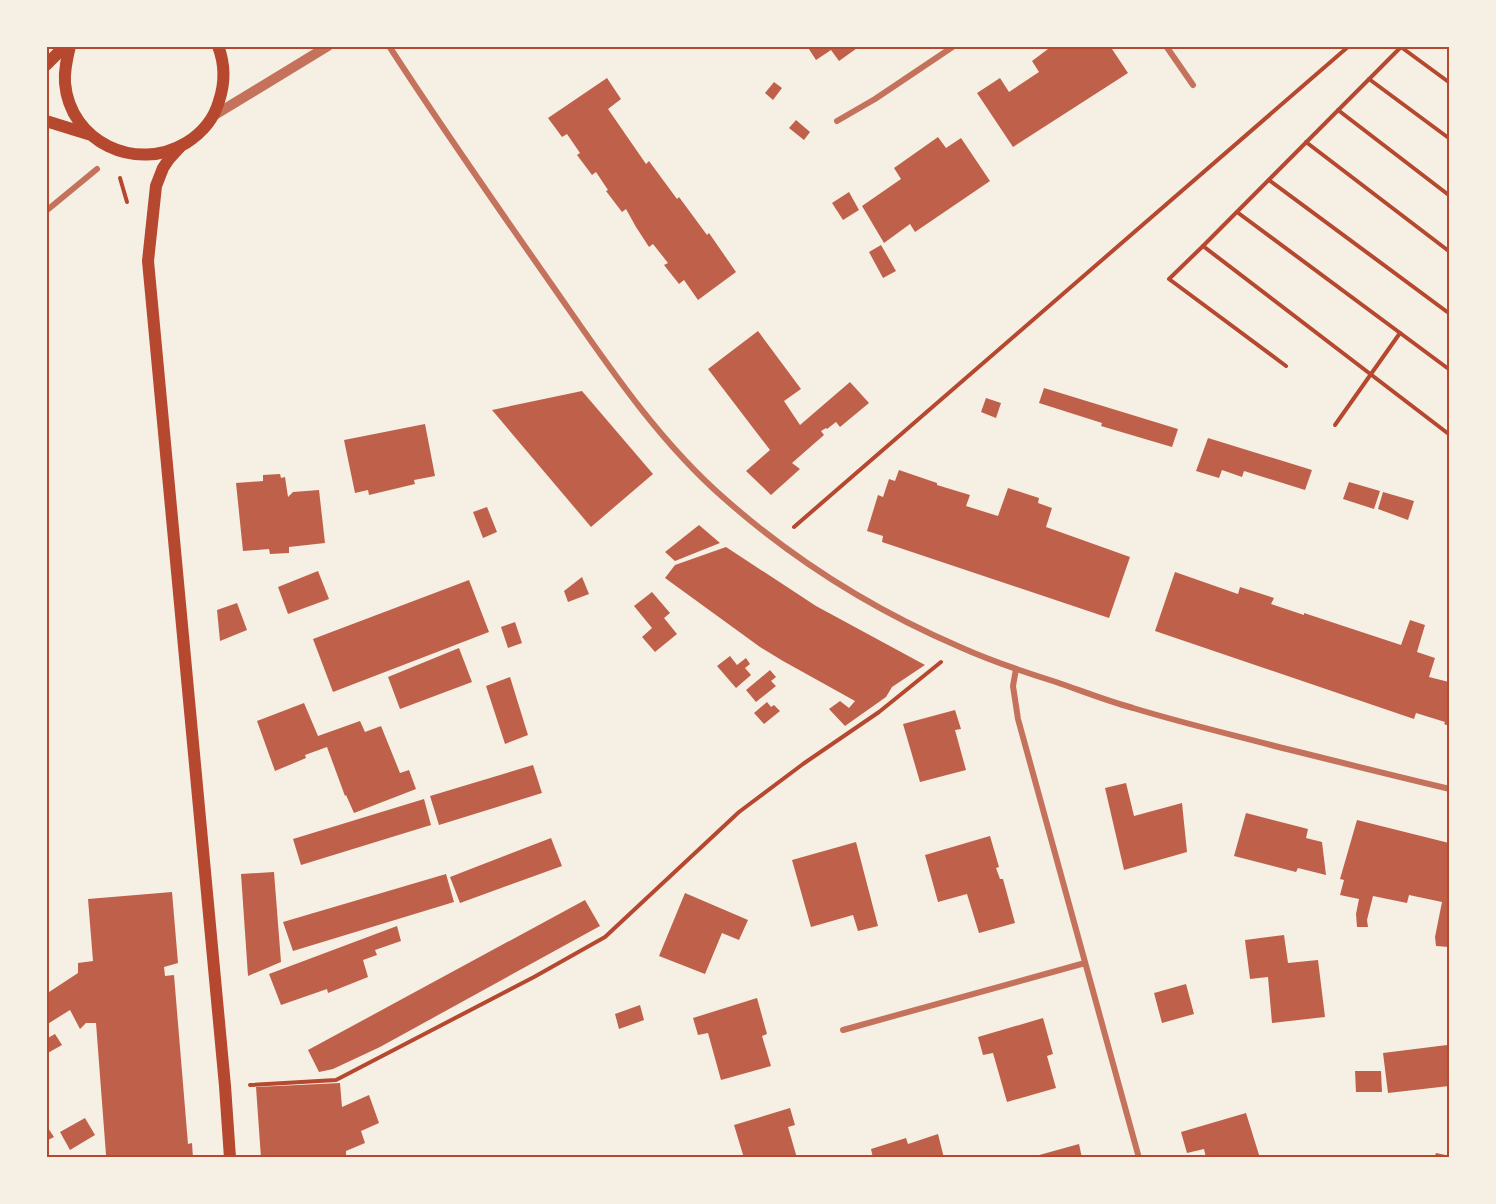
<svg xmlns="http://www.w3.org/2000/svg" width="1496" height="1204" font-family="Figtree,sans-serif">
<rect width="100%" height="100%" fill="#f6efe4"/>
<g fill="#bf614a">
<path d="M 807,46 L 860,46 L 839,61 L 831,50 L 816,60 Z"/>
<path d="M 1052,46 L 1110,46 L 1128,73 L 1013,147 L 977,93 L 1000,78 L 1009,92 L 1039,72 L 1032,61 Z"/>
<path d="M 607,78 L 621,99 L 608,109 L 646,164 L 649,161 L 677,199 L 679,197 L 707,235 L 709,233 L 736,272 L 698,300 L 684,280 L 679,284 L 664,265 L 668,263 L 653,244 L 649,247 L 636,227 L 626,209 L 622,212 L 606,191 L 608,190 L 596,172 L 592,175 L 577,155 L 580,153 L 567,134 L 562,137 L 548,118 Z"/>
<path d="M 774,82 L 782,88 L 773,100 L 765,93 Z"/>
<path d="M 796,120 L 810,132 L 804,140 L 789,128 Z"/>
<path d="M 938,137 L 946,148 L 961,138 L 990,181 L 915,232 L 910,224 L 884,243 L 862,206 L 901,179 L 894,168 Z"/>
<path d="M 849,192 L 859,210 L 843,220 L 832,203 Z"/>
<path d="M 881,245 L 896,271 L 883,278 L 869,252 Z"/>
<path d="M 758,331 L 801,389 L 784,401 L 800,425 L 850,382 L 869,403 L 840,427 L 836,422 L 827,429 L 826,428 L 821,431 L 824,435 L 792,463 L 800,469 L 771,495 L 746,471 L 770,450 L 708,369 Z"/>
<path d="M 1044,388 L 1178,429 L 1172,447 L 1101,426 L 1102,423 L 1039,403 Z"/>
<path d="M 582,391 L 653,474 L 591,527 L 492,410 Z"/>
<path d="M 986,398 L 1001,403 L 996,418 L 981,412 Z"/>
<path d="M 425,424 L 435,476 L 414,480 L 415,484 L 369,495 L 368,490 L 355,493 L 344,440 Z"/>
<path d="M 1208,438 L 1312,470 L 1305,490 L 1244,471 L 1242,477 L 1222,470 L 1219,478 L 1196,471 Z"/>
<path d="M 899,470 L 937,483 L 937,485 L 970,495 L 966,506 L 998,516 L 1008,488 L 1039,498 L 1038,503 L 1052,508 L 1046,527 L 1130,557 L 1109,618 L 882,542 L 883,536 L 867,531 L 878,495 L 883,497 L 889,479 L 895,481 Z"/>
<path d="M 280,474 L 281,478 L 285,477 L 288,497 L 293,492 L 319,490 L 325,543 L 289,547 L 289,553 L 270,554 L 269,549 L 243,551 L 236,483 L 263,481 L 263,475 Z"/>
<path d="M 1349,482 L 1380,491 L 1374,509 L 1343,499 Z"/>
<path d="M 1383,492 L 1414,501 L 1408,520 L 1378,509 Z"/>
<path d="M 487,507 L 497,532 L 483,538 L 473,512 Z"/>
<path d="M 699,525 L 720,543 L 675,561 L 665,552 Z"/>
<path d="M 726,547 L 816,606 L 925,665 L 892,687 L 886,697 L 845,726 L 829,709 L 840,701 L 849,708 L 855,701 L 783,661 L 760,647 L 665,578 L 675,565 Z"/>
<path d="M 318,571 L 329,599 L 288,614 L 278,587 Z"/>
<path d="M 1175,572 L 1238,594 L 1240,587 L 1274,598 L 1271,604 L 1304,615 L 1304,613 L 1401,645 L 1410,620 L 1425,625 L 1417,652 L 1435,658 L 1429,677 L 1449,682 L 1449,726 L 1444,724 L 1445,722 L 1416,713 L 1414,719 L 1155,631 Z"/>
<path d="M 582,577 L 589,594 L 568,602 L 564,591 Z"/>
<path d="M 469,580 L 489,632 L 333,692 L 313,639 Z"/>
<path d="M 652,592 L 670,613 L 664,618 L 677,634 L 655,652 L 642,637 L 652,628 L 634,606 Z"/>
<path d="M 237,603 L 247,630 L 220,641 L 217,610 Z"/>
<path d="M 515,622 L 522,643 L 508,648 L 501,627 Z"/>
<path d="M 459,648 L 472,682 L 400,709 L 388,677 Z"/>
<path d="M 730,656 L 737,665 L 746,658 L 750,664 L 745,668 L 751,675 L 736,688 L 717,666 Z"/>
<path d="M 770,670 L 776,677 L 771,681 L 776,686 L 756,702 L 746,690 Z"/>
<path d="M 510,677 L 528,735 L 505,744 L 486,686 Z"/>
<path d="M 767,702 L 771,707 L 774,705 L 780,711 L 764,724 L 754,713 Z"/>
<path d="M 304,703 L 318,736 L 360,721 L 365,732 L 381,726 L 400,773 L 409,770 L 416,789 L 354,813 L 346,795 L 345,796 L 327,747 L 305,755 L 306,758 L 275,771 L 257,721 Z"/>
<path d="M 955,710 L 961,729 L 955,730 L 966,770 L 920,782 L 903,724 Z"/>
<path d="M 533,765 L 542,793 L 439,825 L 430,796 Z"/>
<path d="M 1126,783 L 1134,816 L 1182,803 L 1187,852 L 1124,870 L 1105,788 Z"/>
<path d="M 424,799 L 431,825 L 301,865 L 293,839 Z"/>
<path d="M 1246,813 L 1308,829 L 1306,838 L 1322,842 L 1326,875 L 1298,868 L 1296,872 L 1234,856 Z"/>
<path d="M 1357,820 L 1449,843 L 1449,947 L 1436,946 L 1435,937 L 1442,902 L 1409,895 L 1407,903 L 1373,896 L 1367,920 L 1368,927 L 1357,927 L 1356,914 L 1359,899 L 1340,895 L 1344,880 L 1340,879 Z"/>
<path d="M 990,836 L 999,867 L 996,868 L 1000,879 L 1003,879 L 1015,923 L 979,933 L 967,894 L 938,902 L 925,855 Z"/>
<path d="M 551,838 L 562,866 L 460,903 L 450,877 Z"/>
<path d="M 856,842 L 878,926 L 858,931 L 853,915 L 811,927 L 792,860 Z"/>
<path d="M 274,872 L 281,962 L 248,976 L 241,874 Z"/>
<path d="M 446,874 L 454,902 L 293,951 L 283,922 Z"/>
<path d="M 172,892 L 178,963 L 164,967 L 165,976 L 174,975 L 188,1144 L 192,1143 L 193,1158 L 102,1158 L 106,1155 L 96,1023 L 86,1023 L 80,1029 L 70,1010 L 46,1025 L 46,994 L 78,973 L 78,963 L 93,961 L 88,899 Z"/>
<path d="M 685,893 L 748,920 L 739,940 L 722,933 L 705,974 L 659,956 Z"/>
<path d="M 585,900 L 600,926 L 380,1047 L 333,1069 L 319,1072 L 308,1050 Z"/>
<path d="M 397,926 L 401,941 L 375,950 L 377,955 L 363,960 L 368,977 L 328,993 L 327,989 L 281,1005 L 269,974 Z"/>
<path d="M 1284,935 L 1288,963 L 1318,960 L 1325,1017 L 1272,1023 L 1268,977 L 1250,979 L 1245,940 Z"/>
<path d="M 1186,984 L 1194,1014 L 1162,1023 L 1154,993 Z"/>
<path d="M 757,998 L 767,1034 L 762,1036 L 771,1066 L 721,1080 L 708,1033 L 698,1035 L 693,1018 Z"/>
<path d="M 640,1005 L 644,1020 L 619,1029 L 615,1014 Z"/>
<path d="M 1043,1018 L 1053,1054 L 1047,1056 L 1056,1088 L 1007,1102 L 993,1053 L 983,1055 L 978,1037 Z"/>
<path d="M 55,1034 L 62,1045 L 46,1054 L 46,1039 Z"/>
<path d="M 1447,1045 L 1449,1086 L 1388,1093 L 1383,1053 Z"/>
<path d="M 1355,1071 L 1381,1071 L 1382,1092 L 1356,1092 Z"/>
<path d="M 340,1083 L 342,1107 L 369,1095 L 379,1123 L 361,1131 L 365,1143 L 346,1151 L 346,1158 L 261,1158 L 256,1087 Z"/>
<path d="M 790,1108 L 795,1125 L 788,1127 L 797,1158 L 744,1158 L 734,1125 Z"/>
<path d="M 1246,1113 L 1260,1158 L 1206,1158 L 1204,1149 L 1187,1153 L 1181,1132 Z"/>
<path d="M 85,1118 L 95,1135 L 70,1150 L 60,1132 Z"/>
<path d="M 46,1125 L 54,1137 L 46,1141 Z"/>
<path d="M 938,1134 L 944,1158 L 873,1158 L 871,1149 L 906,1138 L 908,1144 Z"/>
<path d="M 1079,1144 L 1082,1158 L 1032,1158 L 1032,1157 Z"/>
<path d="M 1436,1153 L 1450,1156 L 1450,1158 L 1434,1158 Z"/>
</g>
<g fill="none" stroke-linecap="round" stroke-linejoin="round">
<g stroke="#b5482f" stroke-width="4">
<path d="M 1402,46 L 1203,246 L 1450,435"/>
<path d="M 1401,47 L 1450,83"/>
<path d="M 1369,79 L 1450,139"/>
<path d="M 1338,110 L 1450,196"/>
<path d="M 1306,142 L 1450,252"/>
<path d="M 120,178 L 127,202"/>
<path d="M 1269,180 L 1450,314"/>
<path d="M 1237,212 L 1450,370"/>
<path d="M 1203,246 L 1169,279 L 1286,366"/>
<path d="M 1335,425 L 1400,333"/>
<path d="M 794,527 L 1349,46"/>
<path d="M 250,1085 L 336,1080 L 534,977 L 605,937 L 739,812 L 803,764 L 879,712 L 941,662"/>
</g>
<g stroke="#c5725c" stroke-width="6">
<path d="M 389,46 C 442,128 498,208 554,288 C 605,361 657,440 725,499 C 794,560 876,611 960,647 C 991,661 1024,672 1056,682 C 1082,691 1107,701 1133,708 C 1179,722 1225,733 1271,745 C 1331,760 1390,775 1450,789"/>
<path d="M 1166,46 L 1193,85"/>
<path d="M 837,121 L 875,99 L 954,46"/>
<path d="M 46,211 L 97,169"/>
<path d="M 1016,669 L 1013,686 L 1018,719 L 1139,1158"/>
<path d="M 843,1030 L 1085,963"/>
</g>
<path stroke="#c5725c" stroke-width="10" d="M 213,116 L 328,46"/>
<g stroke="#b5482f" stroke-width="12">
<path d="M 70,46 C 67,58 64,70 65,83 C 70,142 136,173 186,143 C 202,133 214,119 219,101 C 225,83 225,64 218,46"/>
<path d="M 46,65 L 65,46"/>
<path d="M 46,121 L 88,134"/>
<path d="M 180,147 L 169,159 L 163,168 L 156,186 L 148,261 L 225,1086 L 230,1158"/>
</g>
</g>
<rect width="1496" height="1204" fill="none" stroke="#f6efe4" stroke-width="96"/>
<rect x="48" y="48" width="1400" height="1108" fill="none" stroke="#b5482f" stroke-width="2"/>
</svg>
